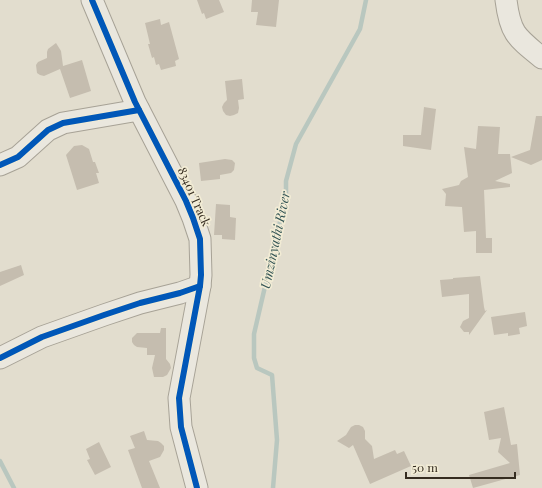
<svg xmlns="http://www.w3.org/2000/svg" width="542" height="488" font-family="'Playfair Display',serif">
<rect width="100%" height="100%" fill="#e2ddce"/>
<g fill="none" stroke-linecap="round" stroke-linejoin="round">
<g stroke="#b9c7bf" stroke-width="4.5">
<path d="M 0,461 L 14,488"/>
<path d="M 273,488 L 277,440 L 272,375 L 257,368 L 254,358 L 254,334 L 286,196 L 286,181 L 296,144 L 360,29 L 366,0"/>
</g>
</g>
<g fill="#c5bdaf">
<path d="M 197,0 L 219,0 L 224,12 L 206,19 L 204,13 L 202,14 Z"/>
<path d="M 252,0 L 279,0 L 276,27 L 256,25 L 258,12 L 251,12 Z"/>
<path d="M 160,19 L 161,25 L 169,22 L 179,59 L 175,61 L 176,66 L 161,70 L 159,64 L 156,65 L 154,57 L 152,58 L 148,44 L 150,44 L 145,23 Z"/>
<path d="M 56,43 L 61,51 L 63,66 L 82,60 L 91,91 L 70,98 L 60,69 L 44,76 L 40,75 L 37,73 L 36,65 L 38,62 L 47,58 L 47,52 L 48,49 Z"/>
<path d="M 242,79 L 244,99 L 238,100 L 239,108 L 238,113 L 234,115 L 230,116 L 226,115 L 223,111 L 222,107 L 224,103 L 227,100 L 225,81 Z"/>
<path d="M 424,107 L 436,109 L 431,150 L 403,146 L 403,135 L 421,135 Z"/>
<path d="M 536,116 L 542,116 L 542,160 L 531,165 L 511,157 L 530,150 Z"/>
<path d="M 478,126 L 500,127 L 498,154 L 510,154 L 512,173 L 495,181 L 510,184 L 510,187 L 484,190 L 486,238 L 492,238 L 492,253 L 476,253 L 476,231 L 464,232 L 462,207 L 445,206 L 446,194 L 442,189 L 459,185 L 461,181 L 468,177 L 464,147 L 476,149 Z"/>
<path d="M 82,145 L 89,149 L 93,162 L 95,162 L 99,173 L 96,173 L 99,183 L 77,190 L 66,155 L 74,146 Z"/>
<path d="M 225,159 L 232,160 L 235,163 L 234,170 L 231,173 L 220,175 L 220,179 L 201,181 L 199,163 Z"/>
<path d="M 216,204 L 230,205 L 230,217 L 236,218 L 235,240 L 222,239 L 222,235 L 214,235 Z"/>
<path d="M 21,265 L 24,275 L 0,286 L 0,272 Z"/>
<path d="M 480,276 L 484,307 L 485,311 L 487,310 L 469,335 L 469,332 L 464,332 L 460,327 L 463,321 L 469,318 L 469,294 L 442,297 L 440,280 L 453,279 L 453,278 Z"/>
<path d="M 525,312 L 527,326 L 519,328 L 520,334 L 508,336 L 508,333 L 494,335 L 491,317 Z"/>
<path d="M 161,328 L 166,328 L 166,359 L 170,364 L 171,368 L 167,375 L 163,377 L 154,377 L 152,368 L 155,355 L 147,355 L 147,348 L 137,347 L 134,345 L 132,342 L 132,338 L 137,333 L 160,333 Z"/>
<path d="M 504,407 L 511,445 L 517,444 L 520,475 L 473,488 L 469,475 L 510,463 L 498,452 L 501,438 L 489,440 L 484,412 Z"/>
<path d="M 355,425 L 359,425 L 363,427 L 365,431 L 365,439 L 372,446 L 374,459 L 395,450 L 397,454 L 404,451 L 411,466 L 370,484 L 353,445 L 349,448 L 337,441 L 346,435 L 351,427 Z"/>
<path d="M 144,431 L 147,440 L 158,441 L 161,443 L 164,446 L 164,450 L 160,457 L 149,461 L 160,488 L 142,488 L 128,450 L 135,448 L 130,436 Z"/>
<path d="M 99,442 L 111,467 L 95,475 L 87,460 L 90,459 L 86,449 Z"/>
</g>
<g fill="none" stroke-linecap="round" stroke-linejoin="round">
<defs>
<g id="minor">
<path d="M 92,0 L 135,102 L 186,201 L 193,218 L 200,239 L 201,275 L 200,286 L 179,398 L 181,427 L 197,488"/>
<path d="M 506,0 C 510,33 516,37 542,58"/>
<path d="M 0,165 L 18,157 L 48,130 L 63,123 L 139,110"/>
<path d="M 0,358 L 42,337 L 104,315 L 140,303 L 180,293 L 200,286"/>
</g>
</defs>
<use href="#minor" stroke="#a7a296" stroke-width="23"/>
<use href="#minor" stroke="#eae7de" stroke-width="21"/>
<defs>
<g id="cycleway">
<path d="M 92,0 L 135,102 L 186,201 L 193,218 L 200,239 L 201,275 L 200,286 L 179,398 L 181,427 L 197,488"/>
<path d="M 0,165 L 18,157 L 48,130 L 63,123 L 139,110"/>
<path d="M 0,358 L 42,337 L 104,315 L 140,303 L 180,293 L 200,286"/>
</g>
</defs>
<use href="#cycleway" stroke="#f2ecd5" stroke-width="8"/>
<use href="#cycleway" stroke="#0057b8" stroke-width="6"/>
</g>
<g text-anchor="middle" stroke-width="3.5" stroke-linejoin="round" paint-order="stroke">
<g font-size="12" fill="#352c20" stroke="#f2ecd5">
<text transform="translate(194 197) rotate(66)" y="4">83401 Track</text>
</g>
<g font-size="13" font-style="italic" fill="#315353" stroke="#f2ecd5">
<text transform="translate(275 240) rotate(-78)" y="5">Umzinyathi River</text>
</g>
</g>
<path d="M406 472v6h109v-6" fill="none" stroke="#352c20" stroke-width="2"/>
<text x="412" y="472" font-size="12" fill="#352c20" stroke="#f2ecd5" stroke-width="3" paint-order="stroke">50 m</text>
</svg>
